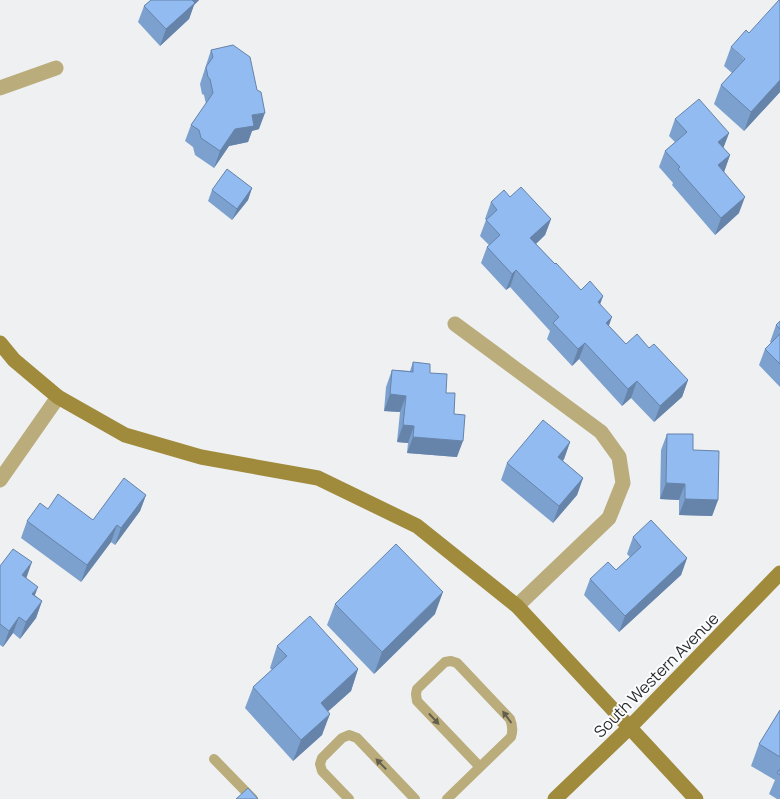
<svg xmlns="http://www.w3.org/2000/svg" width="780" height="799" font-family="Manrope,sans-serif">
<rect width="100%" height="100%" fill="#eef0f2"/>
<g fill="none" stroke-linecap="round" stroke-linejoin="round">
<g stroke="#baac7b" stroke-width="10">
<path d="M 214,759 L 253,799"/>
<path d="M 349,799 L 322,771 L 320,764 L 322,758 L 342,738 L 349,735 L 357,738 L 415,799"/>
<path d="M 447,799 L 511,737 C 513,731 513,726 510,719 L 457,663 L 451,661 L 445,662 L 417,689 L 416,694 L 417,701 L 480,767"/>
</g>
<g stroke="#baac7b" stroke-width="15">
<path d="M 0,88 L 56,68"/>
<path d="M 455,324 L 601,432 L 619,457 L 623,483 L 609,518 L 517,606"/>
<path d="M 0,480 L 58,397"/>
</g>
<g stroke="#a08a3b" stroke-width="15">
<path d="M 0,343 L 14,360 L 58,397 L 125,435 L 201,457 L 318,478 L 417,526 L 517,606 L 696,799"/>
<path d="M 555,799 L 630,727 L 780,573"/>
</g>
</g>
<g fill="#7da1cf">
<path d="M 151,0 L 199,0 L 194,5 L 189,19 L 160,46 L 138,22 L 144,6 Z"/>
<path d="M 731,47 L 780,92 L 744,131 L 714,104 L 721,85 L 732,73 L 724,66 Z"/>
<path d="M 211,50 L 259,129 L 252,131 L 248,142 L 229,146 L 214,168 L 195,155 L 193,147 L 185,141 L 191,125 L 206,104 L 204,95 L 202,94 L 200,84 Z"/>
<path d="M 675,119 L 729,133 L 723,148 L 730,155 L 724,172 L 739,213 L 715,235 L 672,185 L 673,183 L 659,167 L 665,151 L 675,142 L 669,136 Z"/>
<path d="M 252,188 L 248,200 L 232,220 L 208,201 L 212,190 Z"/>
<path d="M 510,197 L 551,219 L 545,235 L 536,244 L 555,264 L 581,290 L 603,296 L 600,304 L 609,326 L 626,344 L 649,348 L 688,380 L 682,397 L 654,422 L 631,398 L 622,406 L 579,359 L 572,366 L 547,339 L 550,331 L 510,287 L 506,290 L 481,263 L 487,247 L 489,245 L 480,236 L 486,220 L 485,219 L 491,202 Z"/>
<path d="M 780,321 L 780,387 L 759,365 L 765,349 L 771,343 L 770,342 L 776,325 Z"/>
<path d="M 413,362 L 430,373 L 446,393 L 454,414 L 457,457 L 407,453 L 408,443 L 397,442 L 400,412 L 384,411 L 386,387 L 392,370 L 410,371 Z"/>
<path d="M 667,434 L 693,450 L 718,500 L 712,516 L 679,515 L 679,500 L 660,499 L 661,450 Z"/>
<path d="M 570,442 L 564,459 L 563,461 L 583,478 L 577,495 L 553,523 L 501,480 L 507,463 Z"/>
<path d="M 146,495 L 140,511 L 115,545 L 111,542 L 81,582 L 21,538 L 27,521 L 48,509 L 93,520 Z"/>
<path d="M 633,537 L 687,558 L 681,575 L 619,632 L 584,595 L 590,579 L 616,570 L 630,557 L 627,554 Z"/>
<path d="M 0,566 L 42,601 L 36,618 L 20,639 L 13,633 L 3,647 L 0,645 Z"/>
<path d="M 335,604 L 435,614 L 374,674 L 327,625 Z"/>
<path d="M 277,646 L 358,669 L 351,691 L 328,711 L 322,735 L 293,761 L 245,708 L 253,687 L 272,670 L 270,668 Z"/>
<path d="M 780,710 L 780,799 L 777,799 L 769,794 L 775,780 L 751,766 L 759,744 Z"/>
</g>
<g fill="#6683a9">
<path d="M 189,0 L 199,0 L 194,5 L 189,19 L 160,46 L 166,29 Z"/>
<path d="M 780,80 L 780,92 L 744,131 L 751,112 Z"/>
<path d="M 265,113 L 259,129 L 252,131 L 248,142 L 229,146 L 214,168 L 220,151 L 235,129 L 252,115 Z"/>
<path d="M 729,133 L 723,149 L 718,142 Z"/>
<path d="M 730,155 L 724,172 L 718,165 Z"/>
<path d="M 252,188 L 248,200 L 232,220 L 237,209 Z"/>
<path d="M 745,197 L 739,213 L 715,235 L 721,218 Z"/>
<path d="M 551,219 L 545,235 L 524,255 L 530,238 Z"/>
<path d="M 516,270 L 510,287 L 506,290 L 512,274 Z"/>
<path d="M 603,296 L 597,313 L 598,302 Z"/>
<path d="M 612,317 L 606,334 L 606,323 Z"/>
<path d="M 585,343 L 579,359 L 572,366 L 578,349 Z"/>
<path d="M 688,380 L 682,397 L 654,422 L 660,406 Z"/>
<path d="M 637,381 L 631,398 L 622,406 L 628,389 Z"/>
<path d="M 390,394 L 406,396 L 400,412 L 384,411 Z"/>
<path d="M 403,425 L 414,426 L 408,443 L 397,442 Z"/>
<path d="M 413,437 L 463,441 L 457,457 L 407,453 Z"/>
<path d="M 570,442 L 564,459 L 552,474 L 558,457 Z"/>
<path d="M 583,478 L 577,495 L 553,523 L 559,506 Z"/>
<path d="M 666,483 L 685,484 L 679,500 L 660,499 Z"/>
<path d="M 146,495 L 140,511 L 115,545 L 121,528 Z"/>
<path d="M 685,499 L 718,500 L 712,516 L 679,515 Z"/>
<path d="M 117,525 L 111,542 L 81,582 L 87,565 Z"/>
<path d="M 687,558 L 681,575 L 619,632 L 625,616 Z"/>
<path d="M 32,562 L 26,579 L 22,575 Z"/>
<path d="M 38,587 L 32,603 L 32,594 Z"/>
<path d="M 443,592 L 435,614 L 374,674 L 382,652 Z"/>
<path d="M 42,601 L 36,618 L 20,639 L 26,622 Z"/>
<path d="M 19,617 L 13,633 L 3,647 L 9,631 Z"/>
<path d="M 358,669 L 351,691 L 313,725 L 321,703 Z"/>
<path d="M 330,714 L 322,735 L 293,761 L 301,740 Z"/>
</g>
<g fill="#91bbf1" stroke="#6683a9">
<path d="M 151,0 L 192,0 L 195,3 L 166,29 L 144,6 Z"/>
<path d="M 779,0 L 780,0 L 780,80 L 751,112 L 721,85 L 745,59 L 731,47 L 746,30 L 749,33 Z"/>
<path d="M 233,45 L 250,57 L 257,90 L 261,92 L 265,113 L 252,115 L 254,126 L 235,129 L 220,151 L 201,138 L 199,130 L 191,125 L 213,93 L 210,79 L 208,77 L 206,67 L 213,57 L 211,50 Z"/>
<path d="M 699,99 L 729,133 L 718,142 L 730,155 L 718,165 L 745,197 L 721,218 L 678,169 L 680,167 L 665,151 L 687,132 L 675,119 Z"/>
<path d="M 227,169 L 252,188 L 237,209 L 212,190 Z"/>
<path d="M 521,187 L 551,219 L 530,238 L 555,264 L 556,263 L 581,290 L 590,281 L 603,296 L 598,302 L 612,317 L 606,323 L 626,344 L 637,334 L 649,348 L 654,344 L 688,380 L 660,406 L 637,381 L 628,389 L 585,343 L 578,349 L 553,323 L 559,317 L 516,270 L 512,274 L 487,247 L 500,235 L 486,220 L 497,210 L 491,202 L 504,190 L 510,197 Z"/>
<path d="M 780,321 L 780,329 L 776,325 Z"/>
<path d="M 780,334 L 780,364 L 765,349 Z"/>
<path d="M 413,362 L 430,364 L 430,373 L 447,374 L 446,393 L 455,393 L 454,414 L 465,415 L 463,441 L 413,437 L 414,426 L 403,425 L 406,396 L 390,394 L 392,370 L 413,372 Z"/>
<path d="M 543,420 L 570,442 L 558,457 L 583,478 L 559,506 L 507,463 Z"/>
<path d="M 667,434 L 693,434 L 693,450 L 719,451 L 718,500 L 685,499 L 685,484 L 666,483 Z"/>
<path d="M 124,478 L 146,495 L 121,528 L 117,525 L 87,565 L 27,521 L 40,503 L 48,509 L 58,494 L 93,520 Z"/>
<path d="M 651,520 L 687,558 L 625,616 L 590,579 L 608,562 L 616,570 L 641,547 L 633,537 Z"/>
<path d="M 396,544 L 443,592 L 382,652 L 335,604 Z"/>
<path d="M 13,549 L 32,562 L 22,575 L 38,587 L 32,594 L 42,601 L 26,622 L 19,617 L 9,631 L 0,624 L 0,566 Z"/>
<path d="M 310,616 L 358,669 L 321,703 L 330,714 L 301,740 L 253,687 L 287,656 L 277,646 Z"/>
<path d="M 780,710 L 780,757 L 759,744 Z"/>
<path d="M 780,769 L 780,775 L 777,773 Z"/>
<path d="M 248,788 L 258,799 L 236,799 Z"/>
</g>
<defs><path id="oneway-solid" d="M-6-.8H1V-3.2L6.5 0L1 3.2V.8H-6Z" transform="scale(1.25)"/></defs>
<g fill="#645f4c">
<use href="#oneway-solid" transform="translate(507 717) rotate(-127)"/>
<use href="#oneway-solid" transform="translate(434 719) rotate(47)"/>
<use href="#oneway-solid" transform="translate(381 764) rotate(-134)"/>
</g>
<g text-anchor="middle" stroke-width="4" stroke-linejoin="round" paint-order="stroke">
<g font-size="16" fill="#2b2c2d" stroke="#fcfdff">
<text transform="translate(656 675) rotate(-45)" y="6">South Western Avenue</text>
</g>
</g>
</svg>
